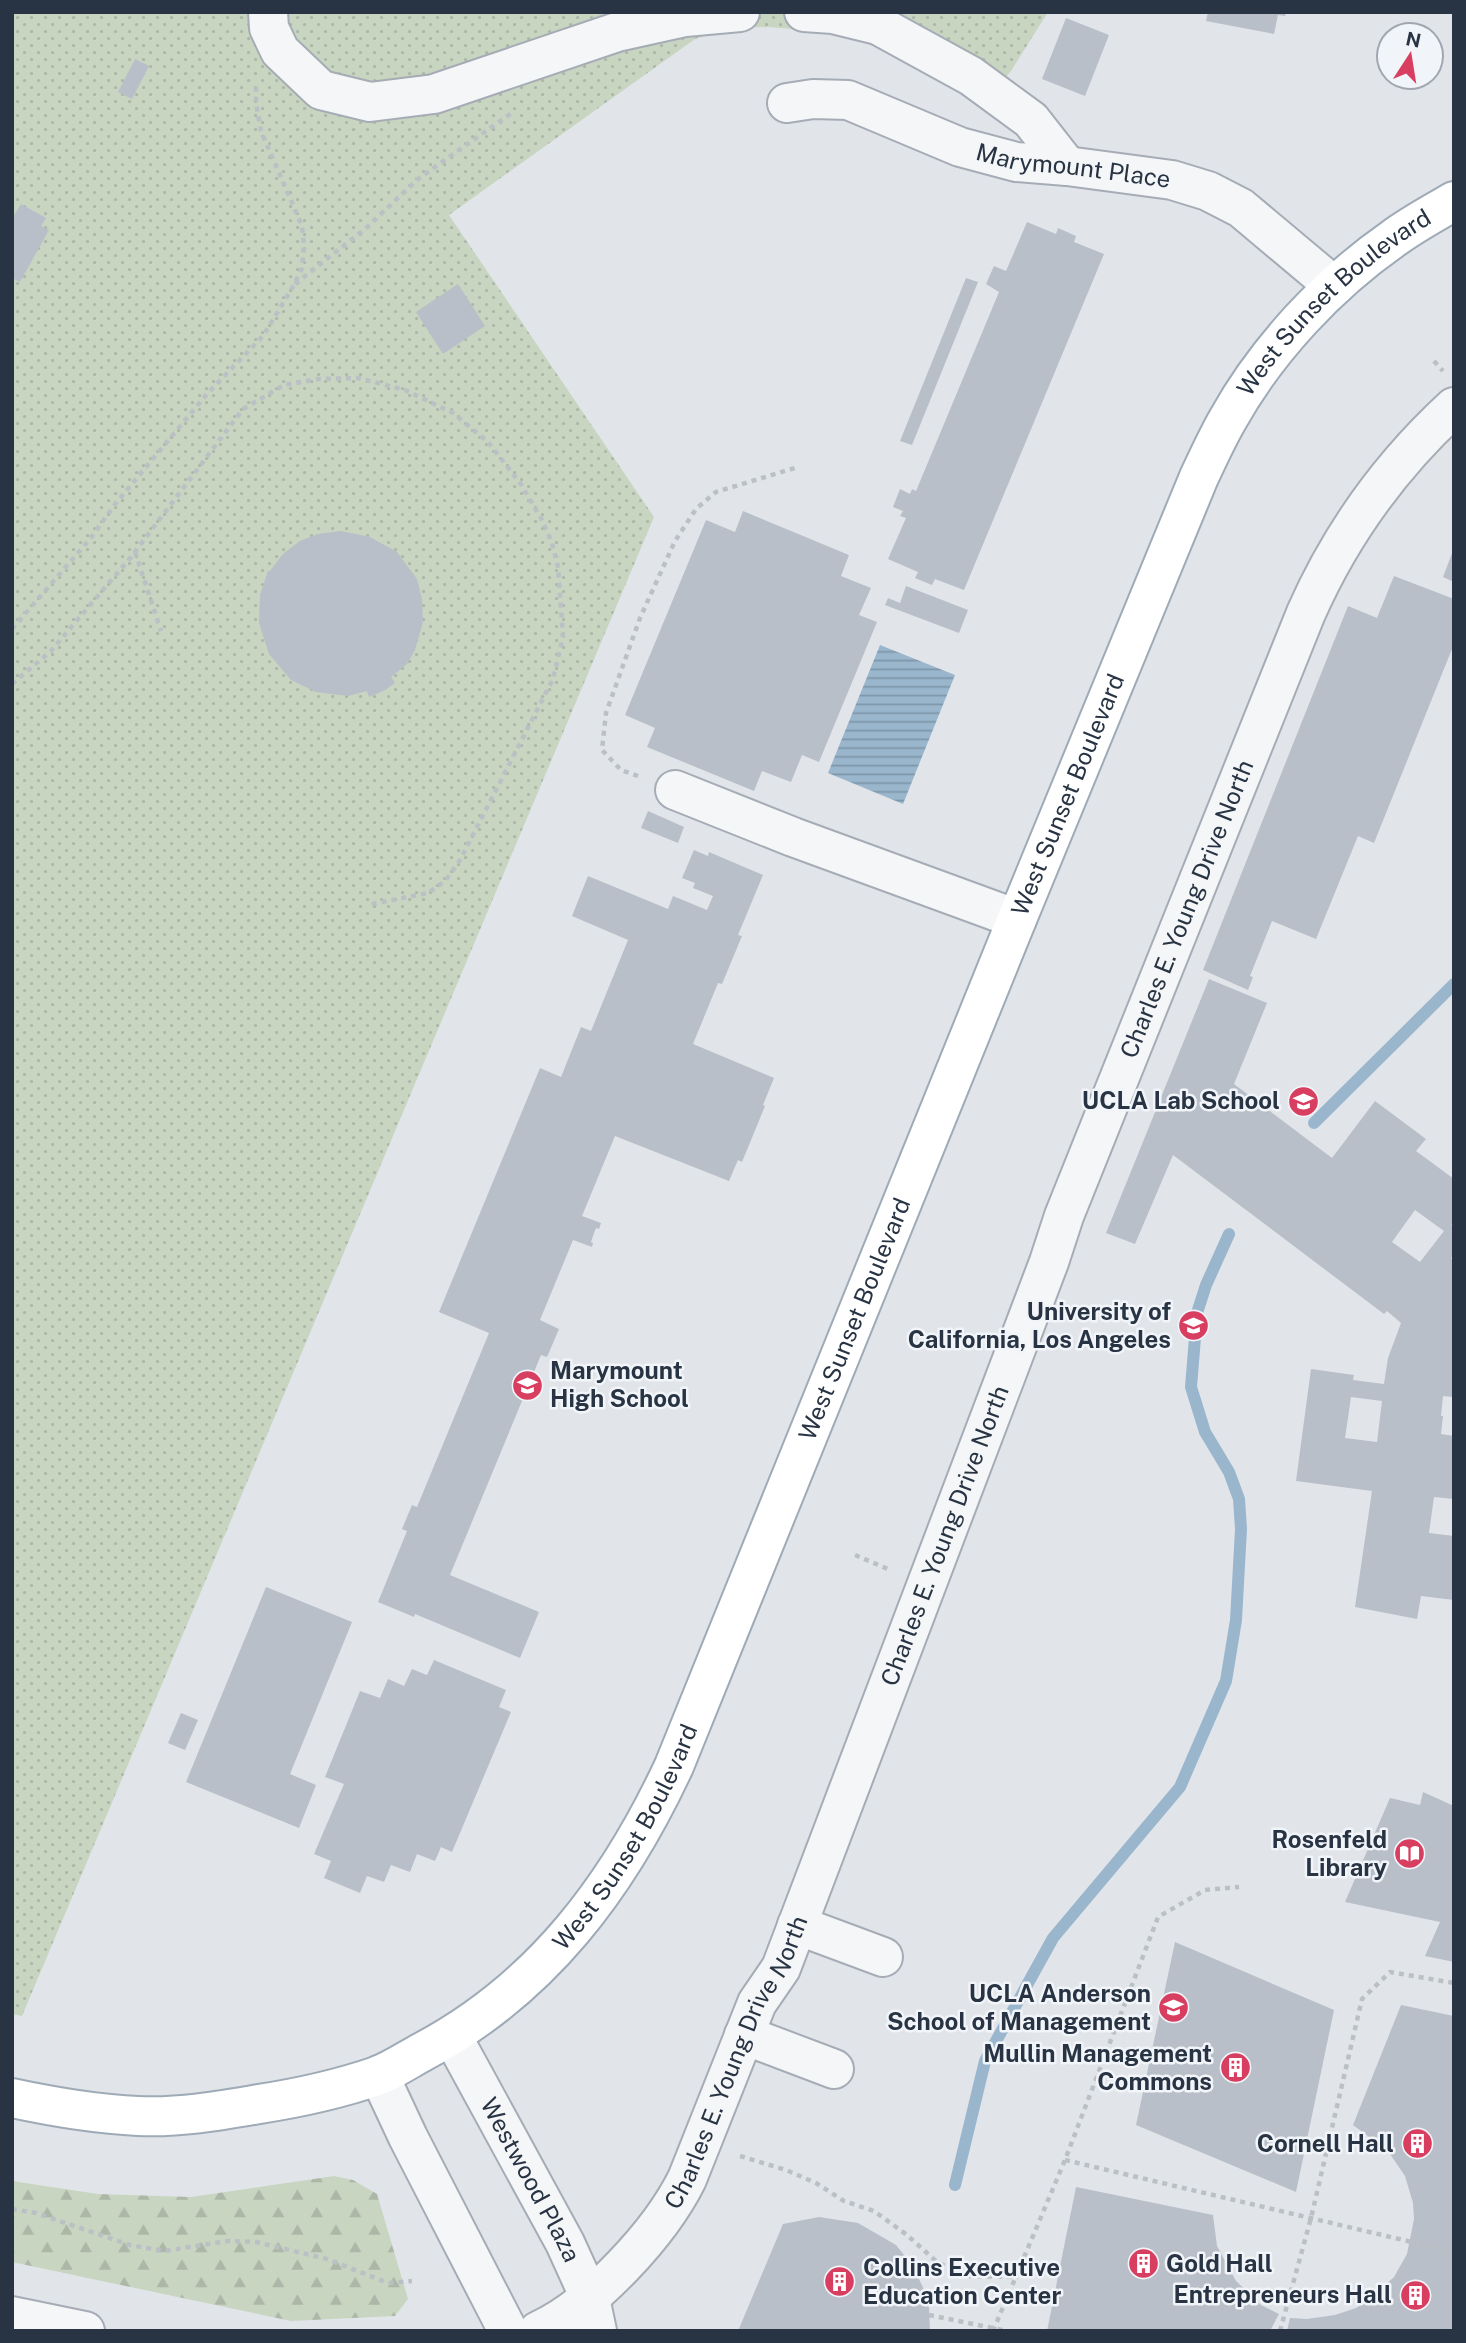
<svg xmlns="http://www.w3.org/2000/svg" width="1466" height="2343" font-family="'Public Sans',sans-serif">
<defs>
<pattern id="grass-dots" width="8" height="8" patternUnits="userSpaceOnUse" patternTransform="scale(1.75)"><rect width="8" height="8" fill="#c8d5c1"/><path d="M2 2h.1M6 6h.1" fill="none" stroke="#acb7a7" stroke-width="1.8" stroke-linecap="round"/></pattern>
<pattern id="forest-firs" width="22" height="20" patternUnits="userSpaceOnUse" patternTransform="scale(1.75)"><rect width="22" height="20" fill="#c8d5c1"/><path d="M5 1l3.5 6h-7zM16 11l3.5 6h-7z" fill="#acb7a7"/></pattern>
<pattern id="water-rules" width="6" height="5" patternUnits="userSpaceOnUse" patternTransform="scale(1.75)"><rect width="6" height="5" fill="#9ab6cd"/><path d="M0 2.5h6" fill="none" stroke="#7e95a8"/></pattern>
</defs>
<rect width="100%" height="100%" fill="#e1e5ea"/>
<path fill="url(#grass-dots)" d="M 12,12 L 1048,12 L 1011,71 L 983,105 L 882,48 L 829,32 L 768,27 L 732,28 L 695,39 L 449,215 L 654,517 L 22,2016 L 12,2014 Z"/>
<path fill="url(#forest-firs)" d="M 334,2176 L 353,2180 L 377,2194 L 408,2299 L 395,2316 L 291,2321 L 12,2262 L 12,2181 L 98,2194 L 191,2197 Z"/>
<path fill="url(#water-rules)" d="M 880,645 L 955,675 L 903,804 L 828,773 Z"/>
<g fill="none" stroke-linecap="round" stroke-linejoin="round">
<g stroke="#9ab6cd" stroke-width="12">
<path d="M 1314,1123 L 1454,984"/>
<path d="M 955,2185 L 985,2061 L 1053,1938 L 1180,1787 L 1226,1681 L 1236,1620 L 1241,1529 L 1239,1499 L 1229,1472 L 1205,1432 L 1191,1387 L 1197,1313 L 1206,1285 L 1229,1234"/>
</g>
</g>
<g fill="#b8bfc8" fill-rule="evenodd">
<path d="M 1208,12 L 1286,12 L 1285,16 L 1278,15 L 1274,34 L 1206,21 Z"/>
<path d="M 1066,18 L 1109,35 L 1085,96 L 1042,79 Z"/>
<path d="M 135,59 L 149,66 L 132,99 L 118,92 Z"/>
<path d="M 21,204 L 46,218 L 41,226 L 49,230 L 20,282 L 12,278 L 12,219 Z"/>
<path d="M 1027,222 L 1056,234 L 1058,228 L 1076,236 L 1074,242 L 1104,254 L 964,590 L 935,579 L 932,585 L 915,578 L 918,572 L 888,559 L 906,518 L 900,516 L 903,511 L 893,507 L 900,489 L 910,494 L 912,489 L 916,491 L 999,292 L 986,284 L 994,266 L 1006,271 Z"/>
<path d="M 966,278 L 978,282 L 912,445 L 900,441 Z"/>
<path d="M 458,284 L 485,326 L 443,354 L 416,312 Z"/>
<path d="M 743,511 L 849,555 L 841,576 L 871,588 L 859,615 L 877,622 L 819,762 L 802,755 L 791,782 L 762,771 L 754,791 L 647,747 L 655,728 L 625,715 L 706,520 L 735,532 Z"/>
<path d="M 341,531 L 370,537 L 397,552 L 417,579 L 422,599 L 423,622 L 415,650 L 407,664 L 391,677 L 395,683 L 385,690 L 369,697 L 367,691 L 348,696 L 316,692 L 291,680 L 269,654 L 259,623 L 260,595 L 268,571 L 270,571 L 283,554 L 300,541 L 318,534 Z"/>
<path d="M 1454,548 L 1454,582 L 1443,577 Z"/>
<path d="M 1394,576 L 1454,599 L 1454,644 L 1374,843 L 1358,836 L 1316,939 L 1272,921 L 1250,976 L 1253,977 L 1248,990 L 1203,970 L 1348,606 L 1377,618 Z"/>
<path d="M 906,586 L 968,610 L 959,633 L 885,605 L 888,598 L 900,603 Z"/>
<path d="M 648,811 L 684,827 L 678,843 L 641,828 Z"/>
<path d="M 694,850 L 708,856 L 709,852 L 763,875 L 738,935 L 742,936 L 722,984 L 718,983 L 693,1044 L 774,1078 L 763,1105 L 765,1106 L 742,1162 L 738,1160 L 729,1181 L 615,1136 L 582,1216 L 601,1223 L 599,1229 L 596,1228 L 594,1233 L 591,1242 L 593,1243 L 592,1247 L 573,1240 L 540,1320 L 559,1329 L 547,1357 L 541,1355 L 450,1575 L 539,1612 L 520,1658 L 415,1614 L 414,1617 L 378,1602 L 407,1531 L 402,1529 L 412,1505 L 417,1507 L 489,1333 L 439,1312 L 540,1068 L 561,1077 L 581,1027 L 591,1031 L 628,940 L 572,916 L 588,876 L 668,909 L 673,896 L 707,910 L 713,896 L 693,888 L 695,883 L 682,878 Z"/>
<path d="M 1209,979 L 1267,1003 L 1234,1084 L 1332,1158 L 1375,1101 L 1426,1139 L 1416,1151 L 1454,1179 L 1454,1222 L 1451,1225 L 1454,1227 L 1454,1254 L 1451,1258 L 1454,1261 L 1454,1397 L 1443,1396 L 1441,1416 L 1443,1416 L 1441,1434 L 1454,1436 L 1454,1499 L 1434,1497 L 1429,1533 L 1454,1536 L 1454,1600 L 1421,1596 L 1417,1619 L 1355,1607 L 1372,1491 L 1296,1481 L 1311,1369 L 1354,1375 L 1353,1380 L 1384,1384 L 1388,1358 L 1401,1323 L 1387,1311 L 1384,1314 L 1173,1155 L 1135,1244 L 1106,1233 ZM 1415,1210 L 1444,1231 L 1420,1262 L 1392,1242 ZM 1351,1397 L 1382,1401 L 1377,1442 L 1345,1438 Z"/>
<path d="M 266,1587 L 352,1622 L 290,1774 L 316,1785 L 299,1828 L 186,1782 Z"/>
<path d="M 434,1660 L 506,1690 L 499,1707 L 511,1712 L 452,1852 L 441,1847 L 435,1861 L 417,1854 L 410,1872 L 391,1865 L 384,1882 L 367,1876 L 360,1893 L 324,1878 L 331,1861 L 314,1854 L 344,1784 L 325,1777 L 360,1691 L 380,1698 L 388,1679 L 404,1686 L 412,1669 L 427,1675 Z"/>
<path d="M 181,1713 L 198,1720 L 185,1750 L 168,1743 Z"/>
<path d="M 1423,1792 L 1454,1806 L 1454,1962 L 1425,1956 L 1440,1922 L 1345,1902 L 1390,1798 L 1420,1805 Z"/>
<path d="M 1175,1942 L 1334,2010 L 1296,2192 L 1136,2125 Z"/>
<path d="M 1401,2005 L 1454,2016 L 1454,2331 L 1287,2331 L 1290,2318 L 1307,2319 L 1335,2315 L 1356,2308 L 1369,2300 L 1394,2277 L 1407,2254 L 1414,2219 L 1413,2203 L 1405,2176 L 1388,2151 L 1353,2125 Z"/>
<path d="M 1076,2187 L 1213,2215 L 1217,2246 L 1236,2281 L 1261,2305 L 1279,2314 L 1270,2331 L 1047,2331 Z"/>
<path d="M 819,2217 L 858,2223 L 896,2245 L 913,2266 L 925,2292 L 929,2308 L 930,2331 L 738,2331 L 783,2224 Z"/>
</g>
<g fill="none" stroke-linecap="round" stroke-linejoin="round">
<defs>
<g id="minor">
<path d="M 268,12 L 269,28 L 280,51 L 321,90 L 370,102 L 434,94 L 617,32 L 685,17 L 740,12"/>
<path d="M 804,12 L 833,14 L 878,25 L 971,76 L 1031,120 L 1067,166"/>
<path id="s1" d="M 787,103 L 813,99 L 848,100 L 960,147 L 1016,162 L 1067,166 L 1172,180 L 1208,191 L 1241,208 L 1334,286"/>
<path d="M 675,790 L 793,837 L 1017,919"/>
<path d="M 797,1925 L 883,1957"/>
<path d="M 744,2035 L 834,2069"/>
<path id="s2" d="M 452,2036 L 565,2243 L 590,2298 L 597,2331"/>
<path d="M 379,2075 L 408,2137 L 508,2331"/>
<path d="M 12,2316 L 85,2331"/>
<path id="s3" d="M 538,2331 C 593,2306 660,2233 687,2179 L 757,2003 L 781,1968 L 1049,1262 L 1064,1216 L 1306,613 C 1340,536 1391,465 1454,407"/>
</g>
<g id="major">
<path id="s4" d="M 12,2098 C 54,2107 95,2114 138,2116 C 178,2118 219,2111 259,2104 C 298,2098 339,2089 377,2076 C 393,2070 409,2059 424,2051 C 542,1988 618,1886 674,1766 L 1017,919 L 1199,477 C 1208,458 1217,438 1228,419 C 1267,349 1328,284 1394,238 C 1413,224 1434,213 1454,201"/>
</g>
</defs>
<use href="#minor" stroke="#a6acb5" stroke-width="42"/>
<use href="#major" stroke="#9faab7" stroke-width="42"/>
<g stroke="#bbc0c5" stroke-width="4.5" stroke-dasharray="5 5" stroke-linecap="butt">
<path d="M 295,284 L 365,229 L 418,179 L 513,112"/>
<path d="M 1434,361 L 1443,371"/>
<path d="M 135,552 L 161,631"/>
<path d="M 12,629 L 90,539 L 116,503 L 207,394 L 263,336 L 294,285 L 302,268 L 304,246 L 302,226 L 261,131 L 256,103 L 256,84"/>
<path d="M 12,684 L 51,651 L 131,557 L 243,409 L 284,385 L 319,379 L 358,378 L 405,390 L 453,413 L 488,442 L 520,483 L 541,518 L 552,543 L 558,567 L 563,637 L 553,679 L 459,862 L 445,881 L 428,893 L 367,905"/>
<path d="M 638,776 L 621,770 L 602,750 L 606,713 L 640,618 L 675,541 L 696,509 L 716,492 L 798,467"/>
<path d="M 855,1555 L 888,1569"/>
<path d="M 740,2156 L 786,2170 L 816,2183 L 844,2201 L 874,2211 L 907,2235 L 937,2262 L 967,2276 L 1018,2277"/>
<path d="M 1065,2160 L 1454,2252"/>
<path d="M 12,2209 L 36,2213 L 130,2245 L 164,2251 L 228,2241 L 256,2242 L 327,2259 L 388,2283 L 412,2281"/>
<path d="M 993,2331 L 1065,2160 L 1158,1917 L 1205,1890 L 1239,1887"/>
<path d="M 1280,2331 L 1311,2218 L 1362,1999 L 1390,1972 L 1454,1983"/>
</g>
<use href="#minor" stroke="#f4f6f8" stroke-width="38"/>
<use href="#major" stroke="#fff" stroke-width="38"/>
<path stroke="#bbc0c5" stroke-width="4.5" stroke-dasharray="5 5" stroke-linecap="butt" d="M 929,2315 L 1007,2331"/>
</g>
<defs>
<symbol id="school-disc" viewBox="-11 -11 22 22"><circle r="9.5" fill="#d73e60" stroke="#f1f4f8"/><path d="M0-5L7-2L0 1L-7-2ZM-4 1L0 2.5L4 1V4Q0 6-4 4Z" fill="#fff"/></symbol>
<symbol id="university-disc" viewBox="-11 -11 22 22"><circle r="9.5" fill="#d73e60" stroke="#f1f4f8"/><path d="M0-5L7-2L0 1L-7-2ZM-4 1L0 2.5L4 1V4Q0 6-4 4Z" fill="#fff"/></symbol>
<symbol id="library-disc" viewBox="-11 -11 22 22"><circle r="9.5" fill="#d73e60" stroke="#f1f4f8"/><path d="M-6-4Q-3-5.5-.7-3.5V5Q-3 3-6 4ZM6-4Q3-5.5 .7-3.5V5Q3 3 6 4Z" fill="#fff"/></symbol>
<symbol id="building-disc" viewBox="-11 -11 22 22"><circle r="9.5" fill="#d73e60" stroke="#f1f4f8"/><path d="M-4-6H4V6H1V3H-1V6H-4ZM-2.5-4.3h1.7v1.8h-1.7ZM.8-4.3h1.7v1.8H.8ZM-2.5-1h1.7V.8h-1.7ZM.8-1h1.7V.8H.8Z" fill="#fff"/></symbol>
</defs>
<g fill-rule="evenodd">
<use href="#school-disc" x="1286" y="1084" width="35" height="35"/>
<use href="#university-disc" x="1176" y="1308" width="35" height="35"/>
<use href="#school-disc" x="510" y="1368" width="35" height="35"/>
<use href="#library-disc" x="1392" y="1836" width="35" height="35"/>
<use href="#university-disc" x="1156" y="1990" width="35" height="35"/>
<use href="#building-disc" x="1218" y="2050" width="35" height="35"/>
<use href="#building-disc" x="1400" y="2126" width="35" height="35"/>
<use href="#building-disc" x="1126" y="2246" width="35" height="35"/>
<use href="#building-disc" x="822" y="2264" width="35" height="35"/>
<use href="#building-disc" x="1398" y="2278" width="35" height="35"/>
</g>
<g text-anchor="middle" stroke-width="5" stroke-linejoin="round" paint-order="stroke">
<g font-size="24" fill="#283443" stroke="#f1f4f8">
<text dy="8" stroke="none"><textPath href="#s1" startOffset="298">Marymount Place</textPath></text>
<text dy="8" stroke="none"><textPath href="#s4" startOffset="2426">West Sunset Boulevard</textPath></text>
<text dy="8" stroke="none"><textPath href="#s4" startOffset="1858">West Sunset Boulevard</textPath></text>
<text dy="8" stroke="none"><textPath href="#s3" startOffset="1582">Charles E. Young Drive North</textPath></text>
<text dy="8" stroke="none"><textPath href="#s4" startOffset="1292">West Sunset Boulevard</textPath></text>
<text dy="8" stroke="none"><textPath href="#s3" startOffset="910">Charles E. Young Drive North</textPath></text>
<text dy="8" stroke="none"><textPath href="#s4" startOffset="724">West Sunset Boulevard</textPath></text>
<text dy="8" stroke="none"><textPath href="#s3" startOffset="343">Charles E. Young Drive North</textPath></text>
<text dy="8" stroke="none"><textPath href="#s2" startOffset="164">Westwood Plaza</textPath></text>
</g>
<g font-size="24" font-weight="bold" fill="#283443" stroke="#f1f4f8" text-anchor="end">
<text x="1280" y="1109">UCLA Lab School</text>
<text x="1171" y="1320">University of<tspan x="1171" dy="28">California, Los Angeles</tspan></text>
<text x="550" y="1379" text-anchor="start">Marymount<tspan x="550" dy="28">High School</tspan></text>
<text x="1387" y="1848">Rosenfeld<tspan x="1387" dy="28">Library</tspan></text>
<text x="1151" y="2002">UCLA Anderson<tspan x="1151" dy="28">School of Management</tspan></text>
<text x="1212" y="2062">Mullin Management<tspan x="1212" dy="28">Commons</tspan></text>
<text x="1394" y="2152">Cornell Hall</text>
<text x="1166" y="2272" text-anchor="start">Gold Hall</text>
<text x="863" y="2276" text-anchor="start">Collins Executive<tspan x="863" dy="28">Education Center</tspan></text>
<text x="1392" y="2303">Entrepreneurs Hall</text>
</g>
</g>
<rect width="1466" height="2343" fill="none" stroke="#283443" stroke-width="28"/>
<g transform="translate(1410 56) rotate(12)"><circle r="33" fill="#f1f4f8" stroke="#a1a7b0" stroke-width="2"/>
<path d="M0-5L12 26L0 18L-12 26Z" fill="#d73e60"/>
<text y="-10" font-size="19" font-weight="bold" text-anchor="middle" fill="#283443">N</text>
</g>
</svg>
